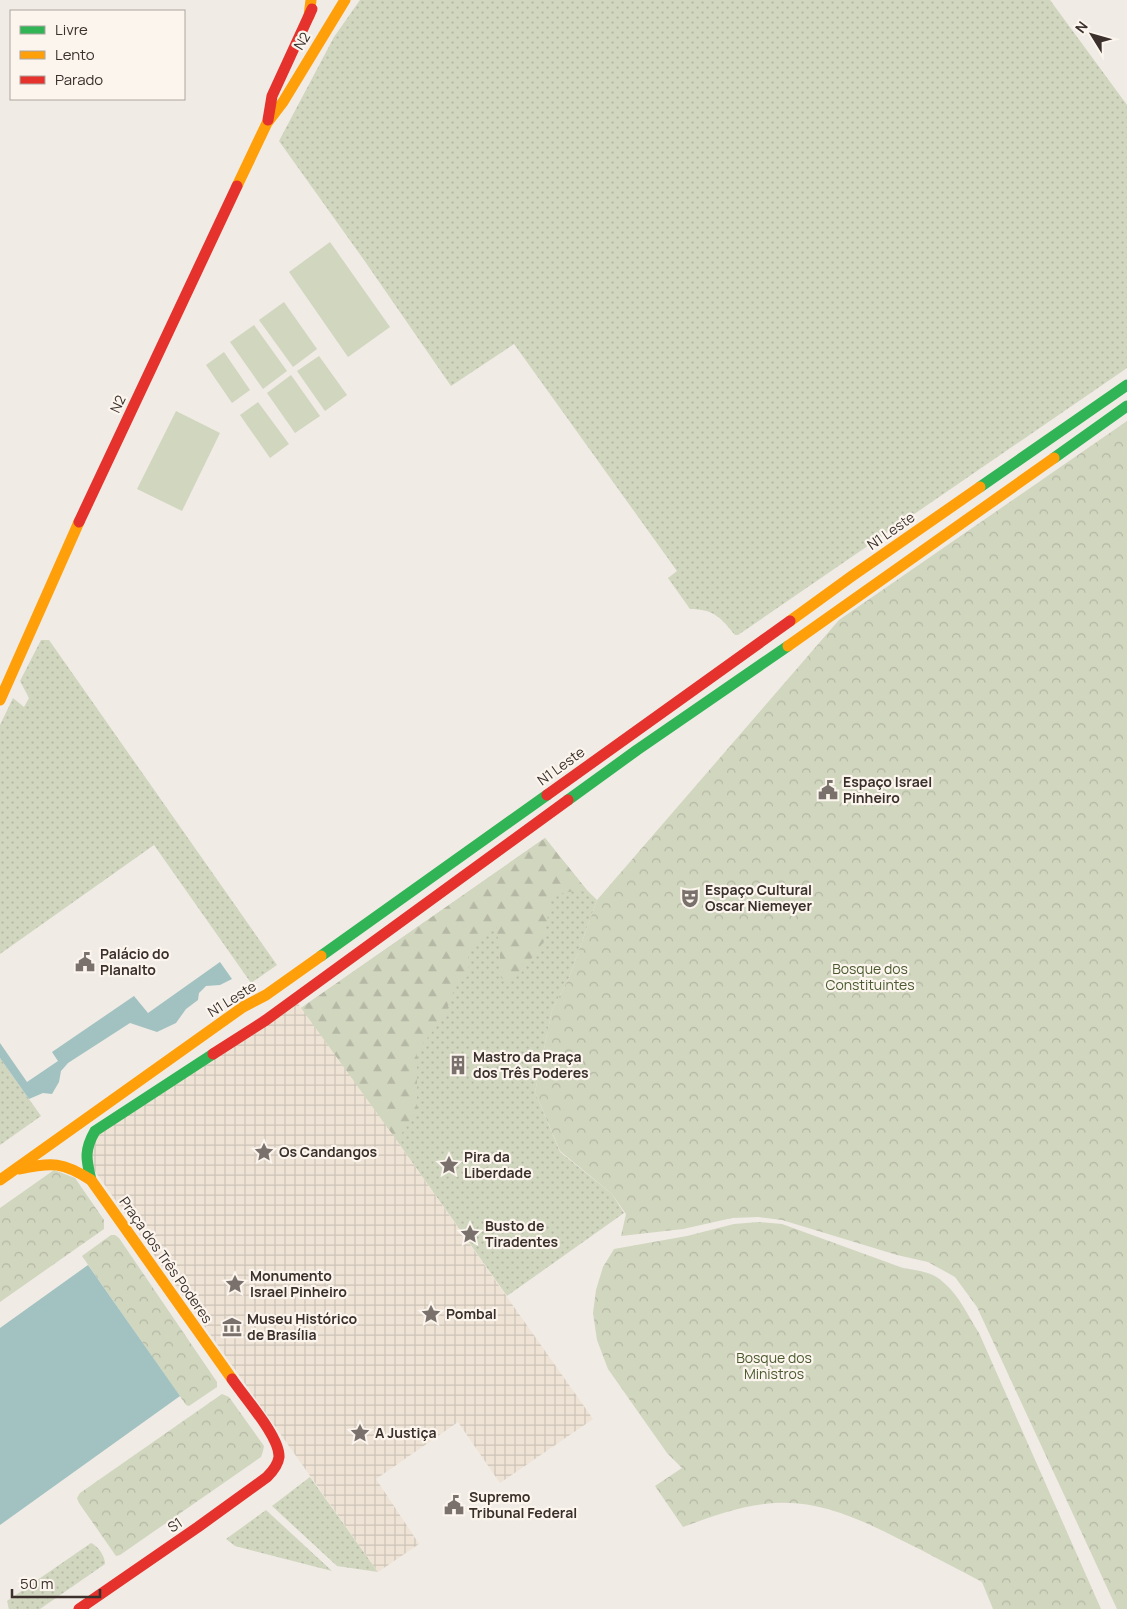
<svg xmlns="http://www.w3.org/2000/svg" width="1127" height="1609" font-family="Manrope,sans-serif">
<defs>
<pattern id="grass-dots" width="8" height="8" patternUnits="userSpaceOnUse" patternTransform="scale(1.25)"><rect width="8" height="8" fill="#d1d6bf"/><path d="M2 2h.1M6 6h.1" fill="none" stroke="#b4b8a4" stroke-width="1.8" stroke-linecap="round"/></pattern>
<pattern id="forest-firs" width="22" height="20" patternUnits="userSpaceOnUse" patternTransform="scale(1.25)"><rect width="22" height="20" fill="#d1d6bf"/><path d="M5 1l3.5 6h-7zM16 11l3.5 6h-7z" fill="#b4b8a4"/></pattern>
<pattern id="park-crowns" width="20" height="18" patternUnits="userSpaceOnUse" patternTransform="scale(1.25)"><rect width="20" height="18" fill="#d1d6bf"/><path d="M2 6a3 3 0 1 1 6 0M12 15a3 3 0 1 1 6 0" fill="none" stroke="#b4b8a4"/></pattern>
<pattern id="plaza-grid" width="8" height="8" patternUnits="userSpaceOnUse" patternTransform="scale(1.25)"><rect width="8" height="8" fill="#eee3d5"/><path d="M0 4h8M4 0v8" fill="none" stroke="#cdc3b7"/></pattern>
</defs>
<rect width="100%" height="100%" fill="#f0ebe5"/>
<g fill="url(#grass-dots)">
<path d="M 360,0 L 1050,0 L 1127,105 L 1127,368 L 738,635 L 735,635 C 721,618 714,609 690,609 L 668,578 L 677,571 L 514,344 L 451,386 L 364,260 L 279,141 L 334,37 Z"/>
<path d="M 41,640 L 49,640 L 277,965 L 251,983 L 154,845 L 0,954 L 0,725 L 13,698 L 24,707 L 29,698 L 20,681 Z"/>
<path d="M 545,838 L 586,889 L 597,900 L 569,978 L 552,1010 L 535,1092 L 560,1152 L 612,1194 L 624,1213 L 507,1296 L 397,1141 L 301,1008 Z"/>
<path d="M 0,1058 L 41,1116 L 0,1145 Z"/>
<path d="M 310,1477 L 378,1572 L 337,1566 L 272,1506 Z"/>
<path d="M 266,1510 L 332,1571 L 235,1546 L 226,1539 Z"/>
<path d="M 91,1543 C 98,1546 105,1556 105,1564 L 40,1609 L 9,1609 L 7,1601 Z"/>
</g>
<path fill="url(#forest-firs)" d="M 545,838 L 586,889 L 551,895 L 544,941 L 521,973 L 508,982 L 500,977 L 500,952 L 496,925 L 468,953 L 469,975 L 455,987 L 444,1017 L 417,1051 L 417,1109 L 397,1141 L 301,1008 Z"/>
<g fill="url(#park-crowns)">
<path d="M 1127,421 L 1127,1609 L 1117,1609 L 977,1307 L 955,1277 L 928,1262 L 897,1255 L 782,1220 L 758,1217 L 732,1218 L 683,1229 L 621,1236 L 626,1214 L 612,1194 L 560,1151 L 535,1092 L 552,1010 L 569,978 L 597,900 L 839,620 Z"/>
<path d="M 54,1170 L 75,1178 L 104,1220 L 104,1229 L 0,1302 L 0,1208 Z"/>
<path d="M 759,1222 L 782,1224 L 903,1268 C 916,1270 933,1272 943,1282 C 959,1295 968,1316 979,1333 L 1101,1609 L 993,1609 L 982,1582 C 955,1568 928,1553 901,1540 C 862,1520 820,1500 775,1503 C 742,1505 713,1516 683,1527 L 655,1486 L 682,1468 L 667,1453 L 608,1369 L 597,1340 L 593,1313 L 596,1290 L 603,1267 L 614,1249 L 687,1236 L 734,1224 Z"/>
<path d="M 111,1235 L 115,1235 L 119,1238 L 217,1382 L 217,1387 L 189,1406 L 186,1405 L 82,1256 Z"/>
<path d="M 222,1394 L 229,1397 L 264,1446 L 263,1451 L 261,1457 L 120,1555 L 116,1556 L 79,1503 L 77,1498 L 80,1493 Z"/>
</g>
<g fill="#d1d6bf">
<path d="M 330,242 L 390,327 L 348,357 L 289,272 Z"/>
<path d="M 284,302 L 317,349 L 293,367 L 259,320 Z"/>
<path d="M 254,325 L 287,371 L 263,389 L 230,342 Z"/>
<path d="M 224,352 L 250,390 L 232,403 L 206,365 Z"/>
<path d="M 319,356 L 347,395 L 325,411 L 297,371 Z"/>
<path d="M 291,375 L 320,416 L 295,433 L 267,393 Z"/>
<path d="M 258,402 L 289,444 L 270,458 L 240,415 Z"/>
<path d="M 176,411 L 220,433 L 182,511 L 137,489 Z"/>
</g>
<path fill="url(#plaza-grid)" d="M 296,1001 L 397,1141 L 593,1419 L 500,1483 L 458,1422 L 376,1479 L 419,1544 L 378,1572 L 92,1167 L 89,1149 L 97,1135 Z"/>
<g fill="#a1c2c1">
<path d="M 220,962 L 232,979 L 220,985 L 206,986 L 199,993 L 198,1000 L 186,1009 L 176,1023 L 157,1032 L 130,1023 L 68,1063 L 61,1071 L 59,1082 L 52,1094 L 43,1093 L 29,1099 L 0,1058 L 0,1043 L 27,1082 L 58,1061 L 52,1052 L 134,996 L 148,1013 Z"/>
<path d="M 88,1265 L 180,1396 L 0,1525 L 0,1328 Z"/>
</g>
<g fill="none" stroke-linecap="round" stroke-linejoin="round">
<g stroke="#30b455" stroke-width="11">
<path d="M 1054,458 L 1127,406"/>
<path d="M 980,487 L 1127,385"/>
<path d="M 568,800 L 637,750 L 788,646"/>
<path d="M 321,956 L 547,795"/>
<path d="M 91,1180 C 86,1159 84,1150 95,1131 L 213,1054"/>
</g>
<g stroke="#ff9f0a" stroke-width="11">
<path d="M 309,16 L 311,0"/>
<path d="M 237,186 L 267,123 L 283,102 L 345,0"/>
<path d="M 790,621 L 852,576 L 980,487"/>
<path d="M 788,646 L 1054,458"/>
<path d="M 0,700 L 79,522"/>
<path d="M 20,1169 C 52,1162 63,1162 91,1180 L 232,1379"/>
<path d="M 0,1180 L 243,1007 L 266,995 L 321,956"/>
</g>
<g stroke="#e5322d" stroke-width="11">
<path d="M 268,120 L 272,96 L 312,9"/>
<path d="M 79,522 L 237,186"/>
<path d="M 547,795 L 790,621"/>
<path d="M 213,1054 L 266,1020 L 568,800"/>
<path d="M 79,1609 L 198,1527 L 267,1477 C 273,1471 278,1465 279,1457 C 280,1437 244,1397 232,1379"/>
</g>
</g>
<defs>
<symbol id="civic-bare" viewBox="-9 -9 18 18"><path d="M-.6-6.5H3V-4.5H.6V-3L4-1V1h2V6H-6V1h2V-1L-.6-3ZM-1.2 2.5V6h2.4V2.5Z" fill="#7a716c" stroke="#fbf5ee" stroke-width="2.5" paint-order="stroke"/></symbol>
<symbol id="theatre-bare" viewBox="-9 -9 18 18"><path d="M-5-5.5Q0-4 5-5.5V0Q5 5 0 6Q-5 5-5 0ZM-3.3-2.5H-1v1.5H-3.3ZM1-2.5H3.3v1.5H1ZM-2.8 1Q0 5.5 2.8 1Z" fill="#7a716c" stroke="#fbf5ee" stroke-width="2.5" paint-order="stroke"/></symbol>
<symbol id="building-bare" viewBox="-9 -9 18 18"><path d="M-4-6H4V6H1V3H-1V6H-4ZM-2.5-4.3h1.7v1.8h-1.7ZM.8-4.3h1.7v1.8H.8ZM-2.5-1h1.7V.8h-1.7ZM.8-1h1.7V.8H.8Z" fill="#7a716c" stroke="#fbf5ee" stroke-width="2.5" paint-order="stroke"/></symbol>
<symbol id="sight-bare" viewBox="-9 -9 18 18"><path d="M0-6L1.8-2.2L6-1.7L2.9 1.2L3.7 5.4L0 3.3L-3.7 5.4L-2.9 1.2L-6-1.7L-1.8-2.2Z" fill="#7a716c" stroke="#fbf5ee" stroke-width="2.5" paint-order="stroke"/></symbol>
<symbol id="museum-bare" viewBox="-9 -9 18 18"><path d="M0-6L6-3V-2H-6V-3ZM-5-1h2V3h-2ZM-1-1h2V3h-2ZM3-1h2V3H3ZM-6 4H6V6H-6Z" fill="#7a716c" stroke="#fbf5ee" stroke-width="2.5" paint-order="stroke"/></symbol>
</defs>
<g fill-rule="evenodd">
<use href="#civic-bare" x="814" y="776" width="28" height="28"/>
<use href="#theatre-bare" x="676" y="884" width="28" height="28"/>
<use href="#civic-bare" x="71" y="948" width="28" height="28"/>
<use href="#building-bare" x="444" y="1051" width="28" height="28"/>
<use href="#sight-bare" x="250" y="1138" width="28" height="28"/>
<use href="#sight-bare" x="435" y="1151" width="28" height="28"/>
<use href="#sight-bare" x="456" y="1220" width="28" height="28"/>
<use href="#sight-bare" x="221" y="1270" width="28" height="28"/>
<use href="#sight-bare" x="417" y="1300" width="28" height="28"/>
<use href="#museum-bare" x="218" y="1313" width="28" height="28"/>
<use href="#sight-bare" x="346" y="1419" width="28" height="28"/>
<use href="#civic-bare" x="440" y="1491" width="28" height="28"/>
</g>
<g text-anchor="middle" stroke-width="4.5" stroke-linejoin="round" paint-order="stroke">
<g font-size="14" fill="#3b302b" stroke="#fbf5ee">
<text transform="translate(302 41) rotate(-59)" y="5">N2</text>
<text transform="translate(118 404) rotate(-65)" y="5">N2</text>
<text transform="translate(891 531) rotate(-35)" y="5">N1 Leste</text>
<text transform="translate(561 766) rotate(-36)" y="5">N1 Leste</text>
<text transform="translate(232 999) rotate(-32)" y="5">N1 Leste</text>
<text transform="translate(166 1260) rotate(55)" y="5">Praça dos Três Poderes</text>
<text transform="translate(175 1525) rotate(-34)" y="5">S1</text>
</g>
<g font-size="14" font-weight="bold" fill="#3b302b" stroke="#fbf5ee" text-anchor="start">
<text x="843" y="787">Espaço Israel<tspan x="843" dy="16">Pinheiro</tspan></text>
<text x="705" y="895">Espaço Cultural<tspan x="705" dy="16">Oscar Niemeyer</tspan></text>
<text x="100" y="959">Palácio do<tspan x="100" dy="16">Planalto</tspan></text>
<text x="473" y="1062">Mastro da Praça<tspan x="473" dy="16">dos Três Poderes</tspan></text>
<text x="279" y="1157">Os Candangos</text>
<text x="464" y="1162">Pira da<tspan x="464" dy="16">Liberdade</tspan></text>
<text x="485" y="1231">Busto de<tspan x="485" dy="16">Tiradentes</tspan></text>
<text x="250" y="1281">Monumento<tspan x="250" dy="16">Israel Pinheiro</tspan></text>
<text x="446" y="1319">Pombal</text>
<text x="247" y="1324">Museu Histórico<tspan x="247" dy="16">de Brasília</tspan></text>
<text x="375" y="1438">A Justiça</text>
<text x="469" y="1502">Supremo<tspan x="469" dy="16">Tribunal Federal</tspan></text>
</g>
<g font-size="14" fill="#4a5a2e" stroke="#fbf5ee">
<text x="870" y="974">Bosque dos<tspan x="870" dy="16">Constituintes</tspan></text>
<text x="774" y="1363">Bosque dos<tspan x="774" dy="16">Ministros</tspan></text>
</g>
</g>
<rect x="10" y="10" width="175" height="90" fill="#fbf5ee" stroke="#aea6a0"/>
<rect x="20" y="26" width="25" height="8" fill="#30b455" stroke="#aea6a0"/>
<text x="55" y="35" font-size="15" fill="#3b302b">Livre</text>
<rect x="20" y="51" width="25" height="8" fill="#ff9f0a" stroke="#aea6a0"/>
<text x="55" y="60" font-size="15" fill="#3b302b">Lento</text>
<rect x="20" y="76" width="25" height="8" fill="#e5322d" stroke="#aea6a0"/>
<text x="55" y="85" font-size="15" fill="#3b302b">Parado</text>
<g transform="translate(1092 35) rotate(307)" stroke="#fbf5ee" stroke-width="4" paint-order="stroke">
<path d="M0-4L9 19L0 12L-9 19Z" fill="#3b302b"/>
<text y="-8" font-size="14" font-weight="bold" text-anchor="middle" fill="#3b302b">N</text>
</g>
<path d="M12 1589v8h88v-8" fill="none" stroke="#3b302b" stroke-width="2.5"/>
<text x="20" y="1589" font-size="15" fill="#3b302b" stroke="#fbf5ee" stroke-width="4" paint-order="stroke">50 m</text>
</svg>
